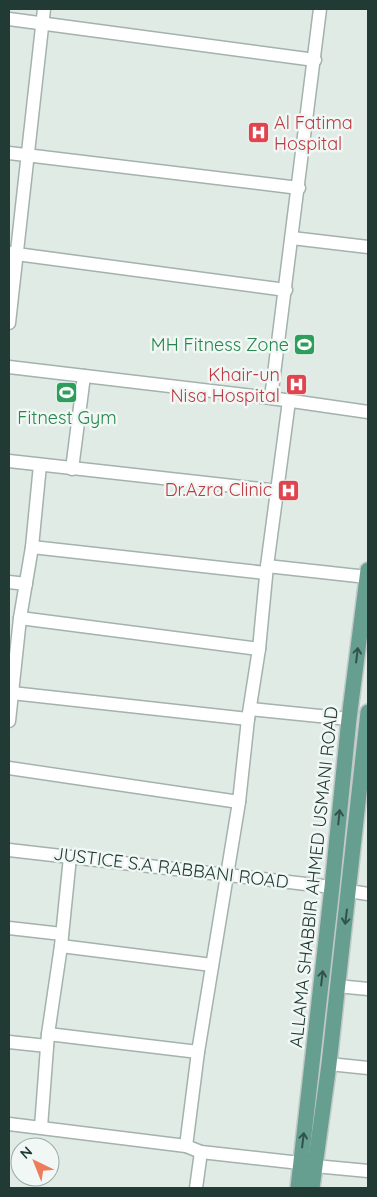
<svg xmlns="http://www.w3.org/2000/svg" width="377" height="1197" font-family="Quicksand,sans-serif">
<rect width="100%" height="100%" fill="#e0ebe6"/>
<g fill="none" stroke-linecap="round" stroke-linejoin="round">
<defs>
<g id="minor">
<path d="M 9,19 L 315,60"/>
<path d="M 9,153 L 299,188"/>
<path d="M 292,238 L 368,247"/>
<path d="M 9,253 L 286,290"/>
<path d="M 9,323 L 44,9"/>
<path d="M 9,367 L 271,398 L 368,412"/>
<path d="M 271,398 L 320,9"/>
<path d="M 9,461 L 278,491"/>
<path d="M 72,469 L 84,376"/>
<path d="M 32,547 L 266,573"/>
<path d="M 267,566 L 367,577"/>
<path d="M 9,582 L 26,584"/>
<path d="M 20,618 L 259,649"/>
<path d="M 12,693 L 248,719"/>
<path d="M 250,709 L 349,719"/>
<path d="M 9,721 L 20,618 L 32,547 L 40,465"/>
<path d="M 9,768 L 239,802"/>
<path d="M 9,850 L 332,887"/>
<path d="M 349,891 L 368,894"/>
<path d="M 9,928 L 62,934"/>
<path d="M 61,946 L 212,965"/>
<path d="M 337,986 L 368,989"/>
<path d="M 48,1034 L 198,1052"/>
<path d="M 9,1042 L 47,1046"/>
<path d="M 329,1064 L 368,1068"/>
<path d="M 9,1124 L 186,1146 L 201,1152 L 300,1163"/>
<path d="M 41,1127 L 48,1034 L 61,946 L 70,857"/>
<path d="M 186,1146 L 198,1052 L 239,802 L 248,719 L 259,649 L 267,566 L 289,401"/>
<path d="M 315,1166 L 368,1171"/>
<path d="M 196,1188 L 201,1152"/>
</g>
<g id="major">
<path d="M 298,1188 L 332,887 L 349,719 L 368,570"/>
<path d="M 312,1188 L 329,1064 L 368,712"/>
</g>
</defs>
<use href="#minor" stroke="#a3b2ad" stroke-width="15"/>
<use href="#major" stroke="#c1c8c6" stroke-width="18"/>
<use href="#minor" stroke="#fff" stroke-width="12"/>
<use href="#major" stroke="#669f8f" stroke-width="15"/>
</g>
<defs><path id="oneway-shaft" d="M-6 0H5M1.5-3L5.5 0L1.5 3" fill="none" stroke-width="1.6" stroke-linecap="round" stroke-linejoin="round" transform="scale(1.25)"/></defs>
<g stroke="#32534a">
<use href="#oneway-shaft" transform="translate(357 655) rotate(-83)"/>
<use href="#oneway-shaft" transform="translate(339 817) rotate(-84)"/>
<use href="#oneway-shaft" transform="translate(346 917) rotate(97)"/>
<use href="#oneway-shaft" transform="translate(322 978) rotate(-83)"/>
<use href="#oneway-shaft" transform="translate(303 1140) rotate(-83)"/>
</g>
<defs>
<symbol id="hospital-square" viewBox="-11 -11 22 22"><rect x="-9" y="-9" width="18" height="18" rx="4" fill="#e0444e" stroke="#f0f7f4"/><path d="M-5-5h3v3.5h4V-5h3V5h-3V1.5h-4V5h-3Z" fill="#fff"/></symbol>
<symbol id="stadium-square" viewBox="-11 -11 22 22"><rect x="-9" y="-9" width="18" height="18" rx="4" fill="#2e9e5b" stroke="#f0f7f4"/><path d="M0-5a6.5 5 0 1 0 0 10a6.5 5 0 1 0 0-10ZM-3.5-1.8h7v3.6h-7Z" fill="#fff"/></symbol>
</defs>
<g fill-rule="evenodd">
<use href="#hospital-square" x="246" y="120" width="25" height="25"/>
<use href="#stadium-square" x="292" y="332" width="25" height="25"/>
<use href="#hospital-square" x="284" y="372" width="25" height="25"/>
<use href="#stadium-square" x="54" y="380" width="25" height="25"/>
<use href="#hospital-square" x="276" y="478" width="25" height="25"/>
</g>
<g text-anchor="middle" stroke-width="5" stroke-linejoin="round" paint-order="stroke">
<g font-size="18" fill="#be3a42" stroke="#f0f7f4" text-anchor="end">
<text x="274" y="129" text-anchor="start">Al Fatima<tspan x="274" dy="21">Hospital</tspan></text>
<text x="280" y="381">Khair-un<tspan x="280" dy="21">Nisa Hospital</tspan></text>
<text x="272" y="496">Dr.Azra Clinic</text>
</g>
<g font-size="18" fill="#27864d" stroke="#f0f7f4" text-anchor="end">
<text x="289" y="351">MH Fitness Zone</text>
<text x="67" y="424" text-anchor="middle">Fitnest Gym</text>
</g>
<g font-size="18" fill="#213a33" stroke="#f0f7f4">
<text transform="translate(171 868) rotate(7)" y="6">JUSTICE S.A RABBANI ROAD</text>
<text transform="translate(314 877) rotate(-84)" y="6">ALLAMA SHABBIR AHMED USMANI ROAD</text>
</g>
</g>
<rect width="377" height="1197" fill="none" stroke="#213a33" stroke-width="20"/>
<g transform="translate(35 1162) rotate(317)"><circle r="24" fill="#f0f7f4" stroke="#9daba7"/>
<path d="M0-4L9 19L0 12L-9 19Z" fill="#ee7c5b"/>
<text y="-8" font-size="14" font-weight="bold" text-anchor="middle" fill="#213a33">N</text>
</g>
</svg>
